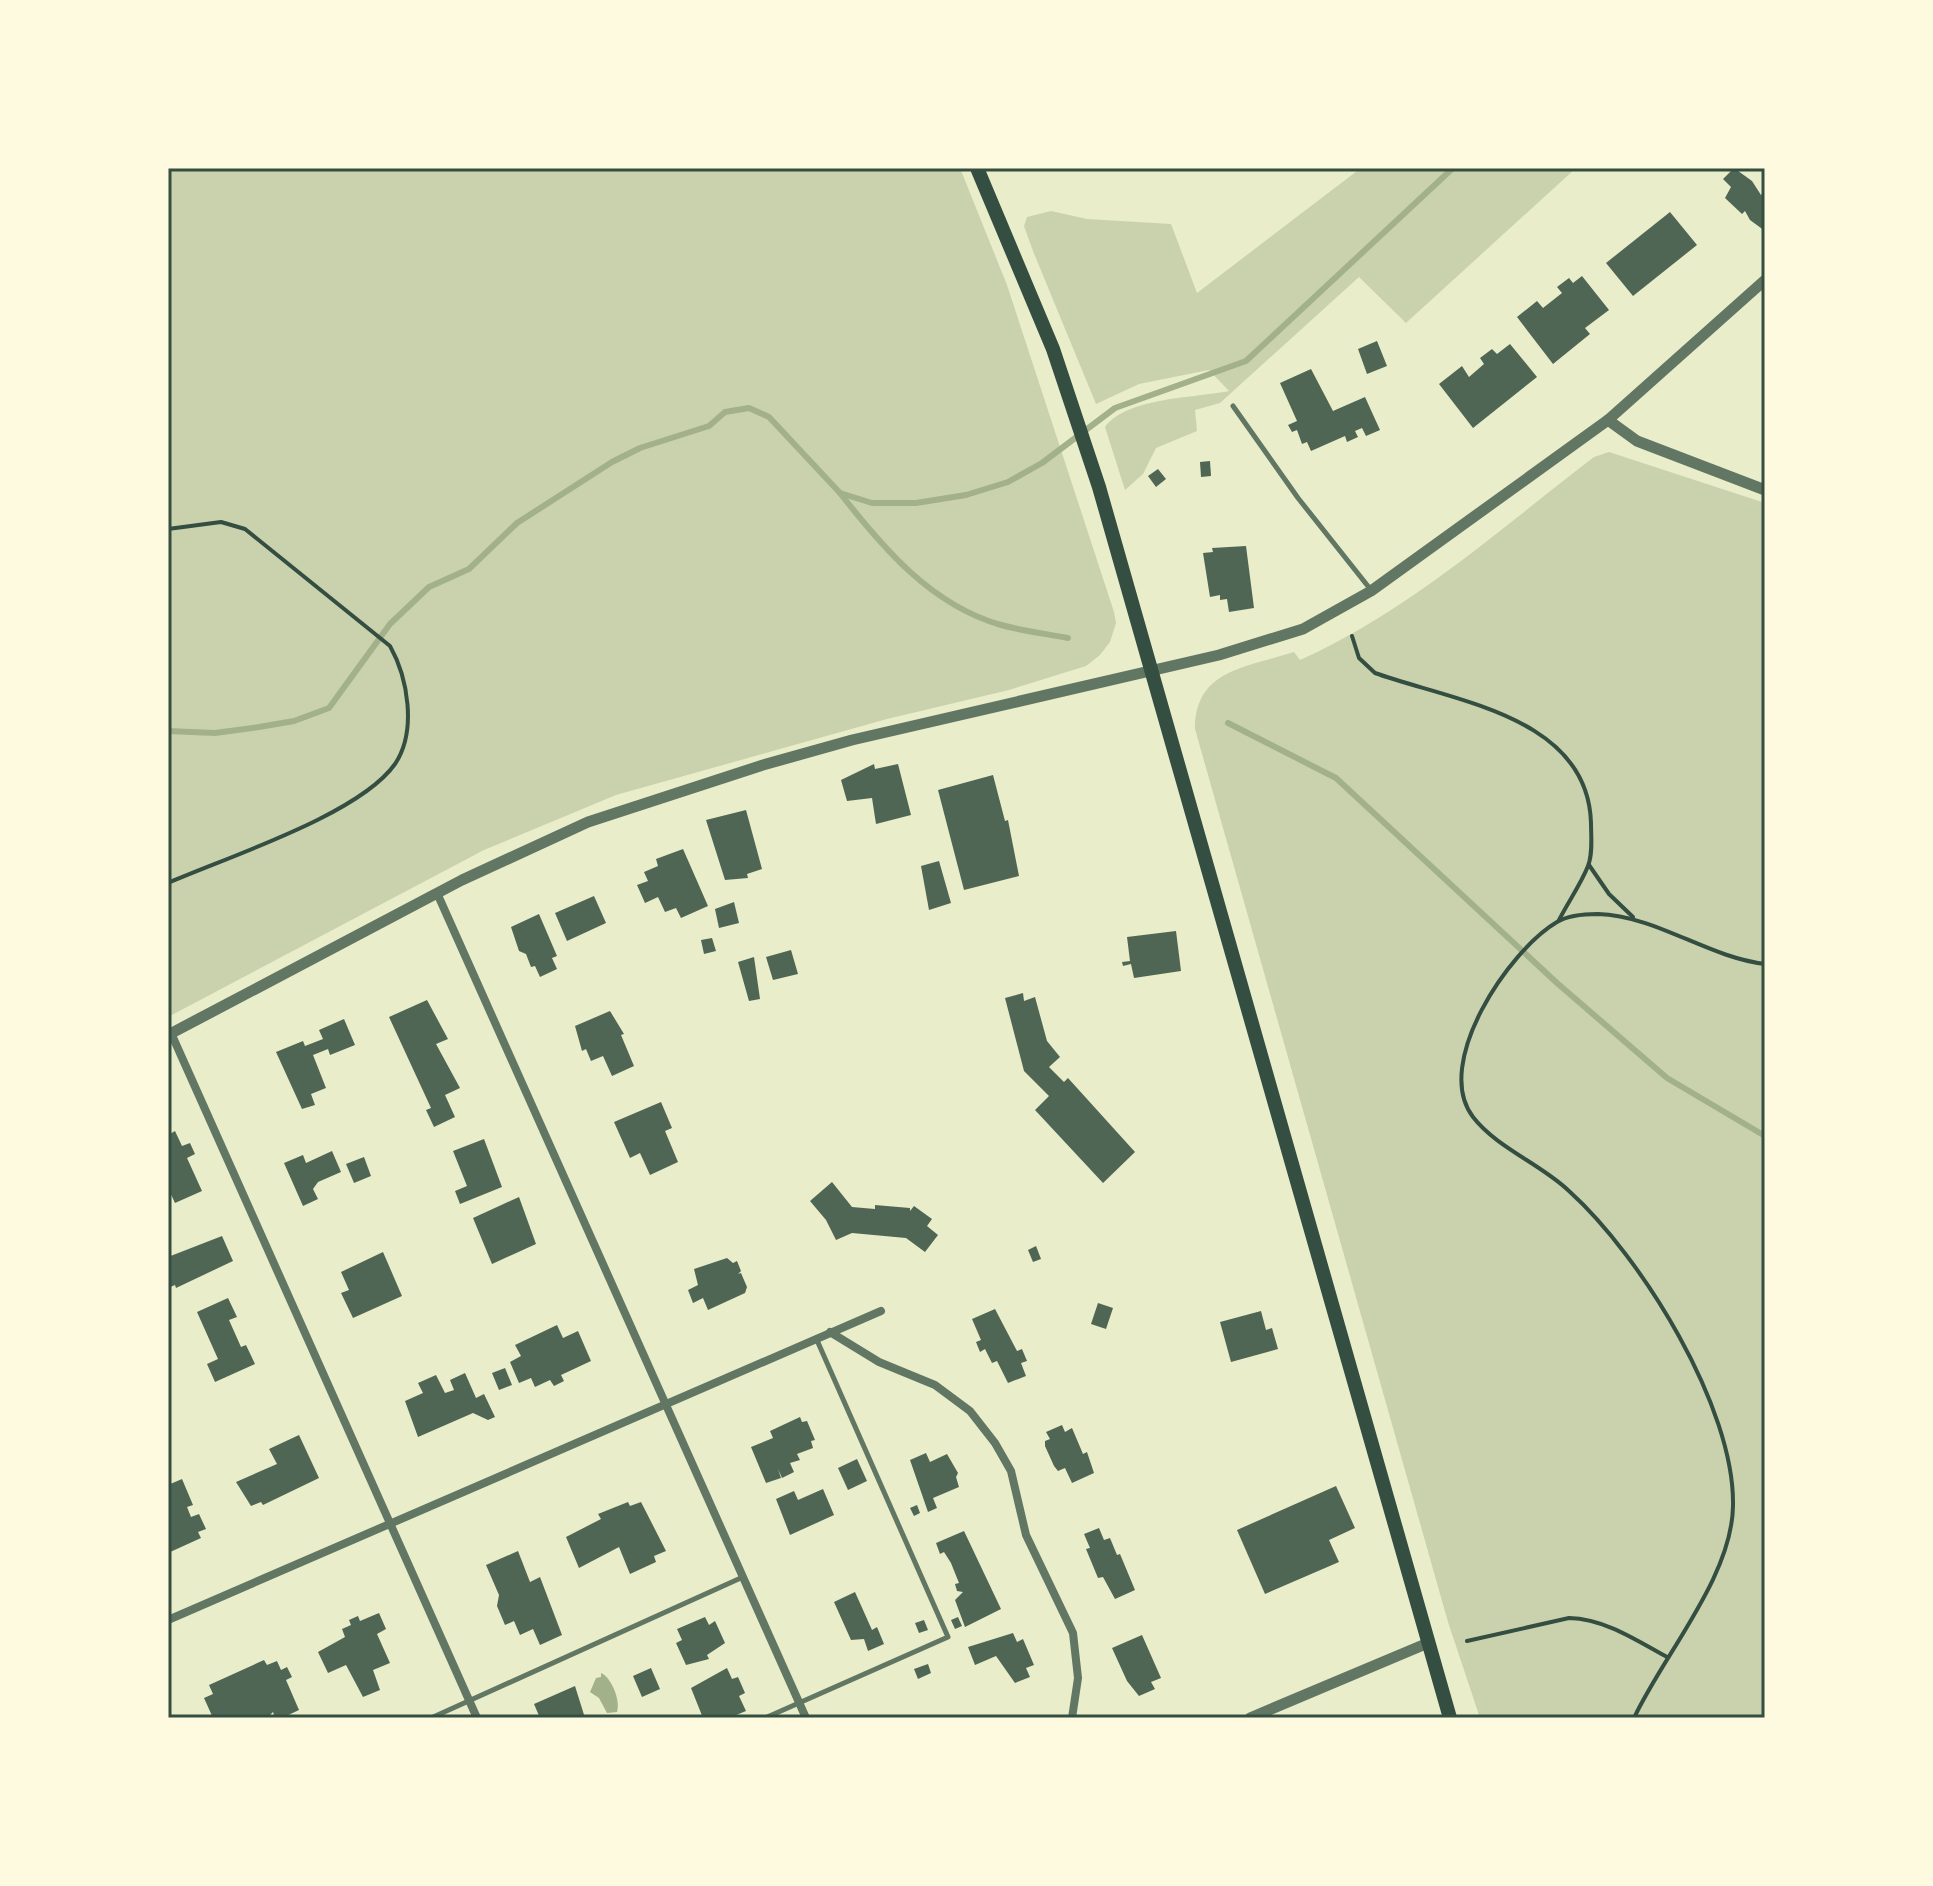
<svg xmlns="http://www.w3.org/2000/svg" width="1933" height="1886" font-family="'Varela Round',sans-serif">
<rect width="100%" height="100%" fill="#e9edc9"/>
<g fill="#cad2ad">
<path d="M 168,168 L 960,168 L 1007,285 L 1114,612 L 1116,623 L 1110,642 L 1100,655 L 1086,666 L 1009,690 L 887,719 L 616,795 L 484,850 L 168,1017 Z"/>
<path d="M 1361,168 L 1576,168 L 1406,323 L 1359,277 L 1220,403 L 1195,410 L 1197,431 L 1156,448 L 1143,474 L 1125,490 L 1105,427 C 1127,397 1196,398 1229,391 L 1209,370 L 1139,384 L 1096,404 L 1033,251 L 1024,226 L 1027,217 L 1051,211 L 1087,219 L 1171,224 L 1197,293 Z"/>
<path d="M 1609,452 L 1765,503 L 1765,1718 L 1480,1718 L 1448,1622 L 1195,729 C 1195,669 1248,667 1294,652 L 1300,660 C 1409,611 1500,529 1594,457 Z"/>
</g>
<path fill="#a3b18a" d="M 601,1673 C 611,1677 621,1700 617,1712 L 607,1713 L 599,1698 L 590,1692 L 596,1678 L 601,1677 Z"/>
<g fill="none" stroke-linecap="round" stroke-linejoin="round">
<g stroke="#a3b18a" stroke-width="6">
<path d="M 840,493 C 883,548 931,605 1001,625 C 1023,631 1046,634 1068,638"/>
<path d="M 1228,723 L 1336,778 L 1557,983 L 1667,1078 L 1765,1136"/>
<path d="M 168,731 L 215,733 L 259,727 L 294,721 L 329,708 L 390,624 L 429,587 L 469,569 L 517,523 L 612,462 L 640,448 L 709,426 L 725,412 L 749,408 L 769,417 L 840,493 L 872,503 L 916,503 L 966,495 L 1008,482 L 1042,463 L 1115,408 L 1246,361 L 1453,168"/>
</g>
</g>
<g fill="#4f6655">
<path d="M 1734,168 L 1752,181 L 1761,195 L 1765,191 L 1765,231 L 1750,220 L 1745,211 L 1742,214 L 1725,198 L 1731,187 L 1723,179 Z"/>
<path d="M 1670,212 L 1697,245 L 1633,296 L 1606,263 Z"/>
<path d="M 1582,276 L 1609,310 L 1585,328 L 1590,334 L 1553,364 L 1517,317 L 1537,301 L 1543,308 L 1562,293 L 1557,287 L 1569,278 L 1573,283 Z"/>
<path d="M 1377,341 L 1387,366 L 1367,374 L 1358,349 Z"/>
<path d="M 1510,344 L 1537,377 L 1473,428 L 1439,384 L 1462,366 L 1469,377 L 1484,364 L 1480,358 L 1492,349 L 1497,354 Z"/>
<path d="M 1311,369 L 1333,411 L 1365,397 L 1380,430 L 1366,436 L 1362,428 L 1355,431 L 1358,437 L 1347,442 L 1345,436 L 1311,451 L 1307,442 L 1302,444 L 1297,430 L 1292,432 L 1288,425 L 1297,421 L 1280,383 Z"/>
<path d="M 1210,461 L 1211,476 L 1201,477 L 1200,462 Z"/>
<path d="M 1158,469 L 1166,479 L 1156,487 L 1148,476 Z"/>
<path d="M 1246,546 L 1254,608 L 1229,612 L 1227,599 L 1220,600 L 1220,595 L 1210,597 L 1203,553 L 1213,552 L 1212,548 Z"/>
<path d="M 874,764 L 875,769 L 898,764 L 911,815 L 876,824 L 872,798 L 847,801 L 841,780 Z"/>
<path d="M 993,775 L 1005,821 L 1008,820 L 1019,876 L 964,890 L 938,790 Z"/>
<path d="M 746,810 L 762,869 L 747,874 L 748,878 L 725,880 L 706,820 Z"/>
<path d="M 683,849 L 708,906 L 681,918 L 676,908 L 665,912 L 658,897 L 645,903 L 637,885 L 648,881 L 644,872 L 658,866 L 656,859 Z"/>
<path d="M 939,861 L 951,903 L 929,910 L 921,866 Z"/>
<path d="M 594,896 L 606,923 L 567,941 L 555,913 Z"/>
<path d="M 734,902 L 739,923 L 719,928 L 715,909 Z"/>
<path d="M 539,914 L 557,956 L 552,958 L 557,969 L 540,977 L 535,966 L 531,967 L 526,954 L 519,951 L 511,927 Z"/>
<path d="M 1176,931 L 1181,971 L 1134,978 L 1131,964 L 1123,966 L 1122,962 L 1130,961 L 1127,937 Z"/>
<path d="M 712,938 L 716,951 L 704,954 L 701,940 Z"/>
<path d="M 791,950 L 798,974 L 773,980 L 766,957 Z"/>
<path d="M 754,957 L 760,999 L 749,1001 L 738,962 Z"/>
<path d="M 1023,993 L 1024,1001 L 1035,997 L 1047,1041 L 1060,1057 L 1049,1067 L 1064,1082 L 1068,1078 L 1135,1152 L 1103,1183 L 1035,1110 L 1049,1096 L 1024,1071 L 1005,998 Z"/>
<path d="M 427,1000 L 448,1039 L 436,1044 L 460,1088 L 445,1095 L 455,1117 L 434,1127 L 426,1110 L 431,1108 L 389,1017 Z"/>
<path d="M 610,1011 L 624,1034 L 621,1035 L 634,1066 L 612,1076 L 603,1056 L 591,1061 L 586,1049 L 582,1051 L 575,1026 Z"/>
<path d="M 344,1019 L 355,1045 L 330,1055 L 328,1049 L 313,1055 L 326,1088 L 311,1094 L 315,1105 L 302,1109 L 276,1052 L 303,1041 L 305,1046 L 323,1039 L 319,1030 Z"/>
<path d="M 661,1102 L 672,1128 L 665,1131 L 678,1162 L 650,1175 L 640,1153 L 630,1158 L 614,1122 Z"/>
<path d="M 175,1131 L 182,1146 L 190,1143 L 195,1154 L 187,1158 L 202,1191 L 175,1203 L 168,1188 L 168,1135 Z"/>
<path d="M 484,1139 L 502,1187 L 460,1204 L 455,1191 L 467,1186 L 453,1151 Z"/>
<path d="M 332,1151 L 341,1172 L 318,1182 L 313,1189 L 318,1199 L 303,1206 L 284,1163 L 303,1155 L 306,1163 Z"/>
<path d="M 364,1157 L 371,1176 L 354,1183 L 346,1164 Z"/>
<path d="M 832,1182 L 852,1207 L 875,1209 L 875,1205 L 910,1208 L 910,1211 L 914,1206 L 932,1219 L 927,1226 L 938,1235 L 925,1252 L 906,1238 L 852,1233 L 836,1240 L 826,1220 L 810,1201 Z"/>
<path d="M 519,1197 L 536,1244 L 492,1264 L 473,1218 Z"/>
<path d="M 222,1236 L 233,1261 L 176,1288 L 175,1285 L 168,1288 L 168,1257 Z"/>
<path d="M 1036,1246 L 1041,1259 L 1033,1262 L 1028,1250 Z"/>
<path d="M 383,1252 L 402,1296 L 353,1318 L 341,1293 L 349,1290 L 341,1272 Z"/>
<path d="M 727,1258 L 733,1263 L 737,1261 L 741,1271 L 738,1274 L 741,1273 L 747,1287 L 745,1293 L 708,1310 L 703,1298 L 693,1303 L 688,1290 L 698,1285 L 694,1269 Z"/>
<path d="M 228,1298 L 237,1317 L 229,1320 L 241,1347 L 246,1345 L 255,1364 L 215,1382 L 207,1364 L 218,1359 L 197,1312 Z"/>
<path d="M 1098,1303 L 1113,1308 L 1106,1329 L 1091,1324 Z"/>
<path d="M 995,1309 L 1017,1351 L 1022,1349 L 1027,1361 L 1021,1363 L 1026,1376 L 1008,1383 L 997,1361 L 992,1363 L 985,1349 L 980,1352 L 976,1342 L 981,1340 L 972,1319 Z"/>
<path d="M 1261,1311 L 1266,1330 L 1272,1328 L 1278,1349 L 1231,1362 L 1220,1322 Z"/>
<path d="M 557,1325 L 563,1338 L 578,1331 L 591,1361 L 561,1375 L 564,1381 L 554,1386 L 550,1380 L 535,1387 L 531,1378 L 519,1383 L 510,1362 L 521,1356 L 515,1345 Z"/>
<path d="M 505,1368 L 512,1385 L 499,1390 L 492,1373 Z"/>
<path d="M 465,1373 L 476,1398 L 484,1394 L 495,1417 L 488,1420 L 473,1413 L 418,1437 L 405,1401 L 423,1393 L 418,1383 L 436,1375 L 445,1393 L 454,1390 L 450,1380 Z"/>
<path d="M 800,1417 L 802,1422 L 807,1421 L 815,1440 L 811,1441 L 813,1448 L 797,1454 L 800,1460 L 790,1463 L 794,1472 L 782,1478 L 778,1469 L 781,1478 L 766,1483 L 751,1447 L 773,1438 L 770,1431 Z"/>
<path d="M 1062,1425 L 1065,1432 L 1072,1428 L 1083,1454 L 1087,1452 L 1094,1473 L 1072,1483 L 1065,1468 L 1058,1471 L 1054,1466 L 1045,1446 L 1045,1441 L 1050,1439 L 1046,1432 Z"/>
<path d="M 299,1435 L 319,1478 L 263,1505 L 261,1502 L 251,1506 L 236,1482 L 277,1464 L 269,1449 Z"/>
<path d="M 926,1453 L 930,1462 L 947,1454 L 958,1473 L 956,1477 L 959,1487 L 933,1498 L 937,1508 L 928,1512 L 910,1460 Z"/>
<path d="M 857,1459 L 867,1481 L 848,1490 L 838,1468 Z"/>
<path d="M 182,1479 L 193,1505 L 187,1507 L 191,1517 L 199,1514 L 206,1529 L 198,1532 L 201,1538 L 168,1553 L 168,1485 Z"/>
<path d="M 1336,1486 L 1355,1528 L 1329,1540 L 1339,1562 L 1265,1594 L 1237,1530 Z"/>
<path d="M 823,1489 L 834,1515 L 790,1535 L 776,1499 L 794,1491 L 798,1500 Z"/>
<path d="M 628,1502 L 630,1506 L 641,1502 L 666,1551 L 654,1556 L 656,1562 L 630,1574 L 619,1547 L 579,1568 L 566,1537 L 601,1519 L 598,1514 Z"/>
<path d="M 917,1505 L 920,1513 L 914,1516 L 910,1508 Z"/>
<path d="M 1099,1528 L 1104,1540 L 1110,1538 L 1117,1555 L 1120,1554 L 1135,1590 L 1115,1599 L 1103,1577 L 1098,1578 L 1086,1549 L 1090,1548 L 1084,1534 Z"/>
<path d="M 964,1531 L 1001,1609 L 965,1627 L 955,1600 L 963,1592 L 957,1591 L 955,1584 L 959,1583 L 951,1563 L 944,1552 L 940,1554 L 936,1543 Z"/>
<path d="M 518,1551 L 530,1582 L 540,1577 L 562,1635 L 540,1645 L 533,1629 L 520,1635 L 514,1621 L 505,1625 L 497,1606 L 499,1595 L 486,1565 Z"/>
<path d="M 855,1592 L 872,1630 L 877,1627 L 884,1644 L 868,1651 L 864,1639 L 851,1640 L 834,1602 Z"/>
<path d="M 379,1613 L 386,1629 L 377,1634 L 390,1663 L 373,1670 L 380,1690 L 363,1697 L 346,1665 L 328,1673 L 318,1652 L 345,1637 L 342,1629 L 351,1625 L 349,1620 L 358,1616 L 360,1621 Z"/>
<path d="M 705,1617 L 709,1625 L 715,1621 L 725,1643 L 707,1655 L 709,1659 L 686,1665 L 676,1643 L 682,1640 L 677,1629 Z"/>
<path d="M 958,1617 L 962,1626 L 955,1629 L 951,1620 Z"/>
<path d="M 924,1620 L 928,1630 L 919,1633 L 915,1623 Z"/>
<path d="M 1013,1633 L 1017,1642 L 1023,1639 L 1034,1665 L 1026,1668 L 1030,1677 L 1015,1683 L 996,1656 L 975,1665 L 968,1647 Z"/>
<path d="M 1142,1635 L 1161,1678 L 1151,1682 L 1155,1689 L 1139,1696 L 1127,1681 L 1112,1648 Z"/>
<path d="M 264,1660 L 267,1665 L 277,1661 L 281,1670 L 287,1667 L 292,1677 L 286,1680 L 299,1710 L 282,1718 L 275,1718 L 273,1712 L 267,1718 L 213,1718 L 204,1698 L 213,1694 L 209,1685 Z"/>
<path d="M 928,1664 L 931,1673 L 918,1679 L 914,1669 Z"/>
<path d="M 651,1668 L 660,1689 L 642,1697 L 633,1676 Z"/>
<path d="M 727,1668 L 732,1679 L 738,1677 L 745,1693 L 739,1696 L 746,1711 L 729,1718 L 703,1718 L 691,1688 Z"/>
<path d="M 575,1686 L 585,1718 L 540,1718 L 534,1704 Z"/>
</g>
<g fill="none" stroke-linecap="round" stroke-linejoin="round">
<g stroke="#344e41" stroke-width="4">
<path d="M 168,529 L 221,522 L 245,529 L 390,646 C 408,678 417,731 395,764 C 359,815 227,857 168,883"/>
<path d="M 1352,636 L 1359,658 L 1375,673 C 1453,701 1588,716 1591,823 C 1591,837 1593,853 1588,866 C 1581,884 1568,902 1559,920"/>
<path d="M 1589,865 L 1609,894 L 1633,917"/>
<path d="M 1467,1641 L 1569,1618 C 1605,1619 1636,1640 1667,1657"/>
<path d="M 1634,1718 C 1664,1654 1732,1577 1733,1506 C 1735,1407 1641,1256 1569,1191 C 1541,1164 1497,1148 1473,1117 C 1432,1064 1509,950 1557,922 C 1567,916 1585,914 1598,914 C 1657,916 1707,957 1765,964"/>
</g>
<g stroke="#617663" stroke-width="5">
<path d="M 1233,406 L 1298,498 L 1371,590"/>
<path d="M 431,1718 L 743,1577"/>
<path d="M 765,1718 L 948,1637 L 816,1338"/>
</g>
<g stroke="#617663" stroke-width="8">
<path d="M 437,893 L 806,1718"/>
<path d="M 171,1033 L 477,1718"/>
<path d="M 830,1332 L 879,1362 L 935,1385 L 970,1411 L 995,1443 L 1011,1471 L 1026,1535 L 1073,1633 L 1078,1678 L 1072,1718"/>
<path d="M 168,1620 L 881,1311"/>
</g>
<g stroke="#617663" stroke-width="11">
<path d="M 1608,420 L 1637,441 L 1765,490"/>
<path d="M 168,1035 L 462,880 L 588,822 L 763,765 L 852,740 L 1219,655 L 1303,629 L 1371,591 L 1608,420 L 1765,280"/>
<path d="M 1250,1718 L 1428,1643"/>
</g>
<path stroke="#344e41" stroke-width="14" d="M 977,168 L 1053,349 L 1099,487 L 1450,1718"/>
</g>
<rect width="1933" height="1886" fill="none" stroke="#fefae0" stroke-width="340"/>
<rect x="170" y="170" width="1593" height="1546" fill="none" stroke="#344e41" stroke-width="3"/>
</svg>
